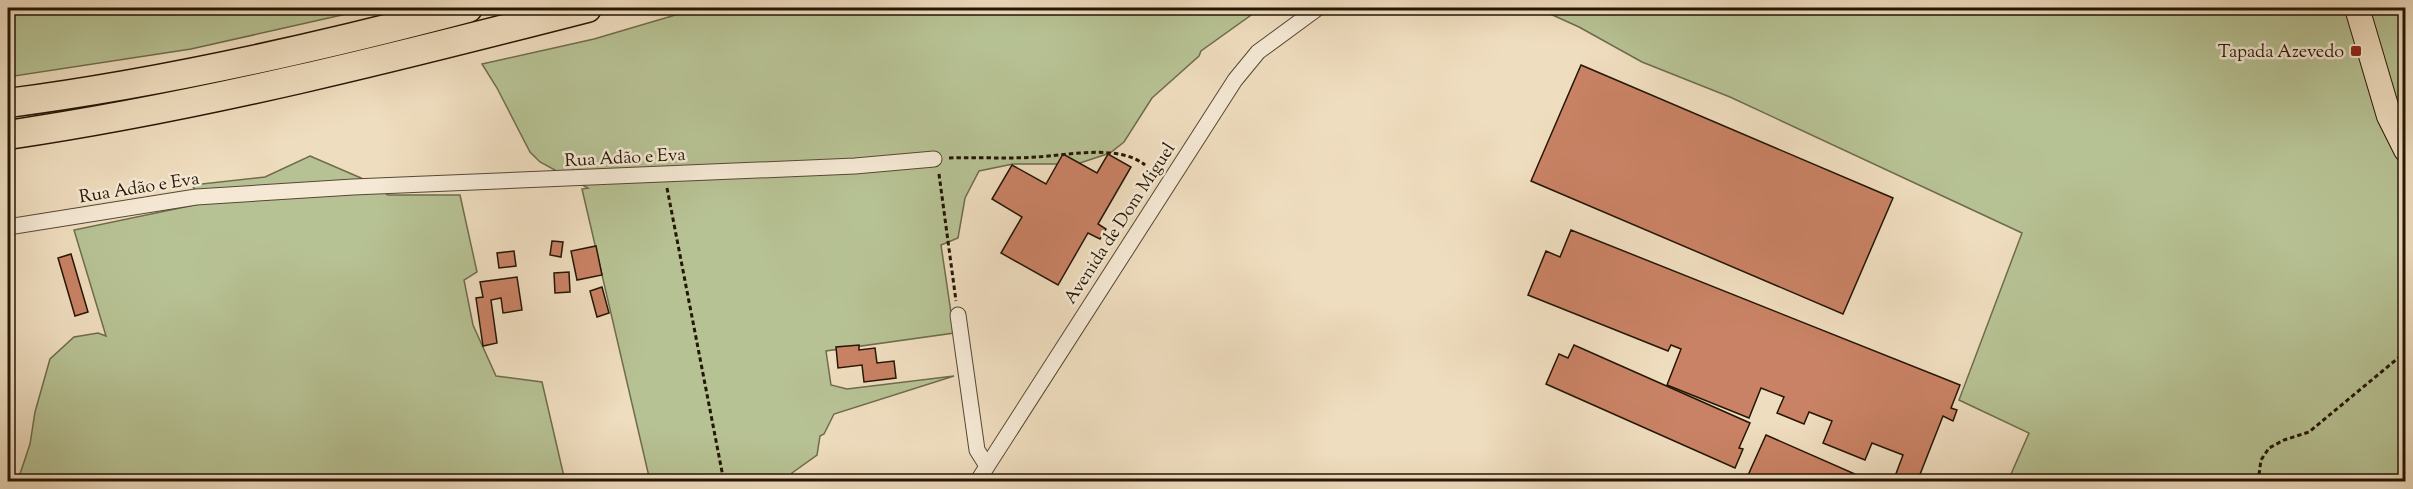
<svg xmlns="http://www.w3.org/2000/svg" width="2413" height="489" font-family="'Sorts Mill Goudy',serif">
<rect width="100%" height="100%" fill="#efddbf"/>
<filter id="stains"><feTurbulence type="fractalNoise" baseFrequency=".00333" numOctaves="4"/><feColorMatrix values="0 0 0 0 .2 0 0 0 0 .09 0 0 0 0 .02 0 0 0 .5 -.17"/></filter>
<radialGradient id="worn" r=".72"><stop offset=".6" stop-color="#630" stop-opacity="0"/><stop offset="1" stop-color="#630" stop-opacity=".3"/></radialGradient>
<g fill="#b7c294" stroke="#6e6c4c" stroke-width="1.5">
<path d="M 8,8 L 373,8 L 191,49 L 8,77 Z"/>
<path d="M 699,8 L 1261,8 L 1201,51 L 1199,56 L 1152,98 L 1124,142 L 1110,153 L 1077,164 L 1013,164 L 979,171 L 965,198 L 958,238 L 941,245 L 954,333 L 826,351 L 831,385 L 847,389 L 954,376 L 834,414 L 824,434 L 820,436 L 817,455 L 792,473 L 794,481 L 650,481 L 582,189 L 588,188 L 540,162 L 530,152 L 497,88 L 482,64 L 594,39 Z"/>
<path d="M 1537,8 L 2405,8 L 2405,481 L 2008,481 L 2029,433 L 1959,400 L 2022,233 L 1730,97 L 1642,62 L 1579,27 Z"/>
<path d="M 310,156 L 361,178 L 388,195 L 460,195 L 477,272 L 464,280 L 473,325 L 496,376 L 542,382 L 565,481 L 11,482 L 19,477 L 30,444 L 35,412 L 50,359 L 74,337 L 98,333 L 106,336 L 74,230 L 204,203 L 192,185 L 265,177 Z"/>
</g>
<g fill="#c98265" stroke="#241604" stroke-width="1.5">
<path d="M 1581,65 L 1893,198 L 1843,314 L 1531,181 Z"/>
<path d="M 1063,154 L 1097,173 L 1108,154 L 1131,167 L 1098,224 L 1106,229 L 1100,239 L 1088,233 L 1058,285 L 1001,253 L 1022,217 L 992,199 L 1012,165 L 1046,184 Z"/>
<path d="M 1571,230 L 1960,385 L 1951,408 L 1957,410 L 1953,421 L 1943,416 L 1917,482 L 1901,482 L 1894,479 L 1903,455 L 1872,443 L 1865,460 L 1823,443 L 1832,421 L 1809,412 L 1804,424 L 1777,413 L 1784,397 L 1761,388 L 1749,418 L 1667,385 L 1681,349 L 1671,345 L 1668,351 L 1528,295 L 1546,251 L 1560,257 Z"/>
<path d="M 552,241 L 563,242 L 561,257 L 550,255 Z"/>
<path d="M 596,246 L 602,275 L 577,280 L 571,251 Z"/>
<path d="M 514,251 L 516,266 L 499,268 L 497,253 Z"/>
<path d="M 71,254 L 88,312 L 75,316 L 58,258 Z"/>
<path d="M 569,272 L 570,292 L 555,293 L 554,273 Z"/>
<path d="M 517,277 L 522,310 L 503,313 L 501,298 L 491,300 L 497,343 L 483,346 L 476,298 L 483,297 L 480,282 Z"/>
<path d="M 602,287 L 609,313 L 597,317 L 590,291 Z"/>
<path d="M 859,345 L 859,350 L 875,348 L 877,363 L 894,361 L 896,378 L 864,382 L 862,365 L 838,368 L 836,347 Z"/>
<path d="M 1574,345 L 1750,423 L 1739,448 L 1743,449 L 1735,468 L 1546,384 L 1559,354 L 1568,358 Z"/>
<path d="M 1766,435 L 1873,482 L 1745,482 Z"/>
</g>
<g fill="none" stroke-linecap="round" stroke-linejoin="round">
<defs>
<g id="minor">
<path d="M 8,227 L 196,197 L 353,187 L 855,166 L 934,159"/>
<path d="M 958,315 L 977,450 L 987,466"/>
<path d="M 977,482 L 1235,80 L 1258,52 L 1318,8"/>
</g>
<path id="primary" d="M 2357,8 L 2389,116 L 2406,150"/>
<g id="motorway">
<path d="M 8,103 C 163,83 317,48 468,8"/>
<path d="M 8,135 C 204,106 396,57 587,8"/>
</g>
</defs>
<use href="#minor" stroke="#574833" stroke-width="17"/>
<use href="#primary" stroke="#241604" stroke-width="26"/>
<use href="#motorway" stroke="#241604" stroke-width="31"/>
<g stroke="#241604" stroke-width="3" stroke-dasharray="4.5 3" stroke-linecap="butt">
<path d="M 949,158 C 978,157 1008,159 1037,157 C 1068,155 1119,144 1145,165"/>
<path d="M 939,174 L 956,301"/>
<path d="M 667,188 L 724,482"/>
<path d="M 2258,482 L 2261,460 L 2269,448 L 2284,440 L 2309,432 L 2403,354 L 2406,345"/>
</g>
<use href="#minor" stroke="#f5e9d5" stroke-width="15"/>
<use href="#primary" stroke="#efddbf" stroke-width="24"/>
<use href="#motorway" stroke="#efddbf" stroke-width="28"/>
</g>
<rect fill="#8f2418" stroke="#f5e9d5" stroke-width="2" x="2350" y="45" width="12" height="12" rx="3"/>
<g text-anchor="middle" stroke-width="5" stroke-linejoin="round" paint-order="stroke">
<g font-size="18" fill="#241604" stroke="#f5e9d5" text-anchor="end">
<text x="2344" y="57">Tapada Azevedo</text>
</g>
<g font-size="18" fill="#241604" stroke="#f5e9d5">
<text transform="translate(625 157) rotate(-3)" y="6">Rua Adão e Eva</text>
<text transform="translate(139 187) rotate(-9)" y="6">Rua Adão e Eva</text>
<text transform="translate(1119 223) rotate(-57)" y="6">Avenida de Dom Miguel</text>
</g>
</g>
<rect width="2413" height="489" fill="none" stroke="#efddbf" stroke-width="30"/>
<rect x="9" y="9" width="2395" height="471" fill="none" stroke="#241604" stroke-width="3"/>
<rect x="15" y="15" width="2383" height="459" fill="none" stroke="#241604" stroke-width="1.5"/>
<rect width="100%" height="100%" filter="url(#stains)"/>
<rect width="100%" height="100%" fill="url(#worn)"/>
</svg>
